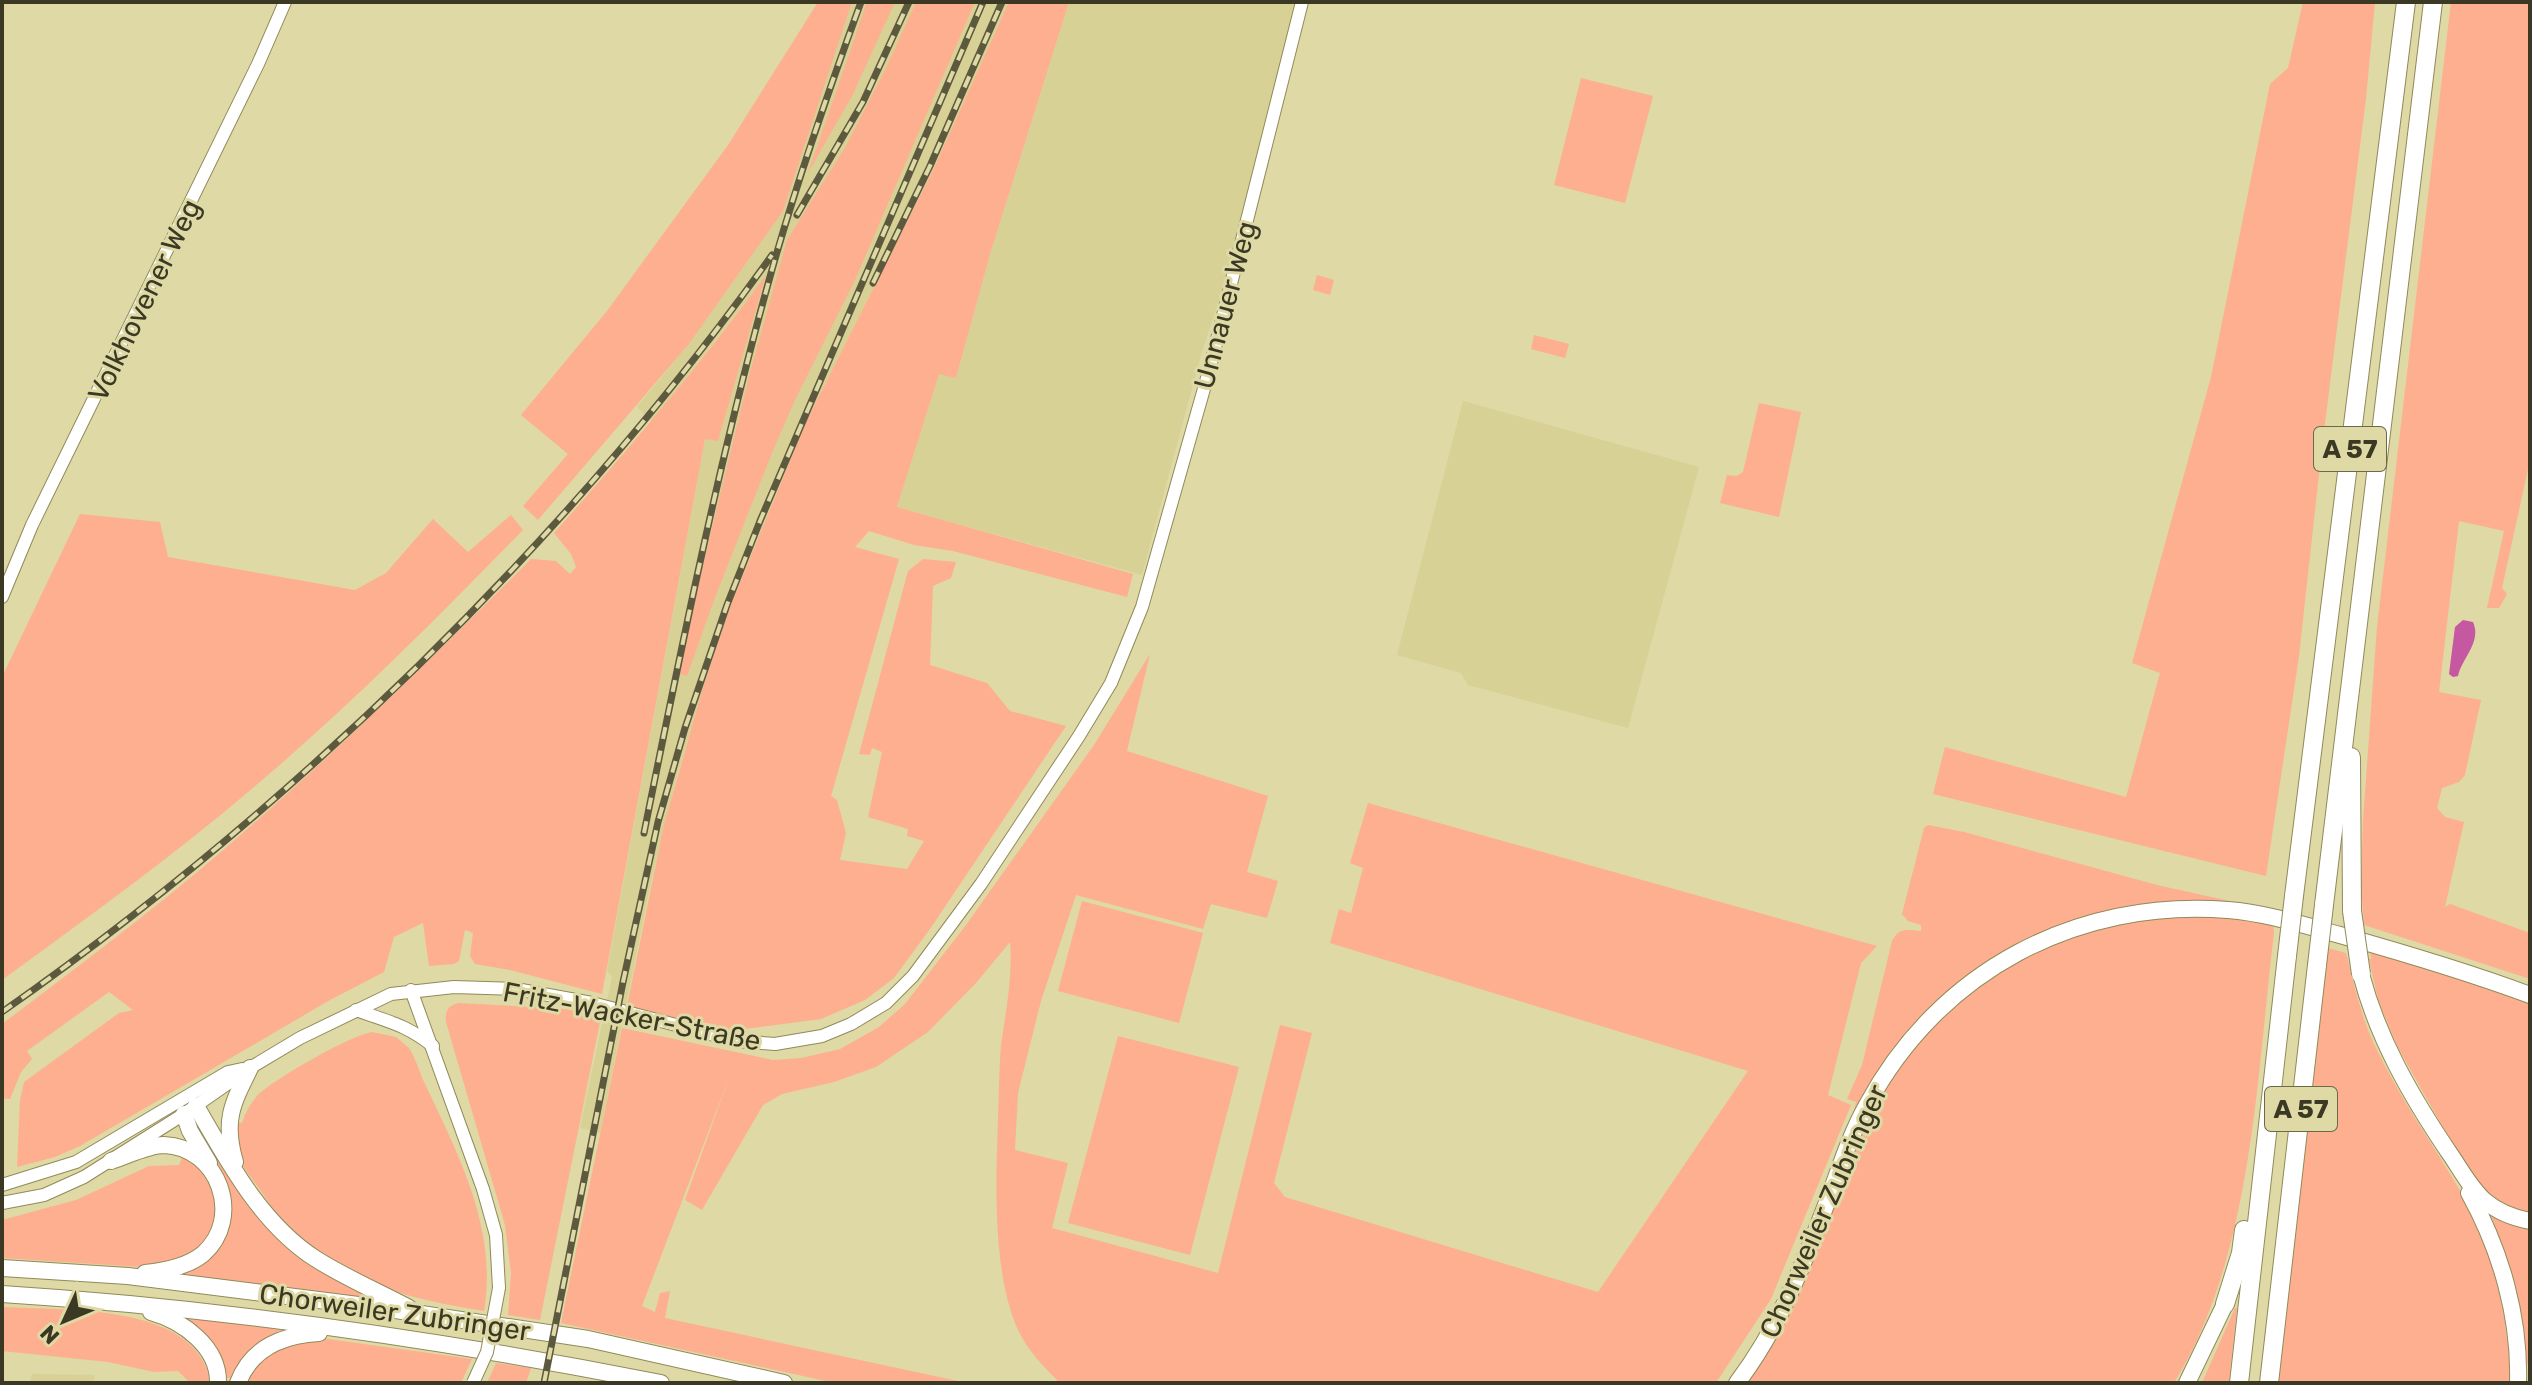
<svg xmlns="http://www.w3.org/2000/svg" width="2532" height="1385" font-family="Rubik,sans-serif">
<rect width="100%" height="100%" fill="#ded9a5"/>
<g fill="#d7d195">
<path d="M 852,2 L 1009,2 L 934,168 L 806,422 L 730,607 L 678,772 L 650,887 L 600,1133 L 580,1128 L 612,977 L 607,971 L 705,439 L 718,440 L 765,277 L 652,421 L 637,407 L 688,345 L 829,70 Z"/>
<path d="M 1069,2 L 1295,2 L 1224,285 L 1201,355 L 1142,575 L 897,507 L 939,373 L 956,378 L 991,251 Z"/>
<path d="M 1463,401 L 1699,467 L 1628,728 L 1468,685 L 1461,673 L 1397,655 Z"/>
<path d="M 32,1374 L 95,1375 L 93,1383 L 30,1383 Z"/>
</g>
<g fill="#feaf8f">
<path d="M 818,2 L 852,2 L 783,211 L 688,345 L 538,520 L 523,506 L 568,454 L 521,415 L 607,311 L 728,145 Z"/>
<path d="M 867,2 L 895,2 L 852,96 L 808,173 Z"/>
<path d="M 916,2 L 975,2 L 855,280 L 795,400 L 774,448 L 714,600 L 687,676 L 680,674 L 697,590 L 749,376 L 787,240 L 846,146 L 886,68 Z"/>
<path d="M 1009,2 L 1069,2 L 991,251 L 956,378 L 939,374 L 897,507 L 1133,574 L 1127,597 L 953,551 L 914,545 L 869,531 L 855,547 L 899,559 L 831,796 L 837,800 L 846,833 L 840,860 L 907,869 L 924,841 L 907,836 L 908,829 L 868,817 L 882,752 L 872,748 L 870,755 L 859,754 L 908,571 L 923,559 L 956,562 L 951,578 L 933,586 L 930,665 L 987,683 L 1010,711 L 1066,726 L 930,929 L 894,978 L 865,1000 L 821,1019 L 729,1031 L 627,1006 L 664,825 L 703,688 L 730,607 L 806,422 L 934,168 Z"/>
<path d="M 2303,2 L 2375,2 L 2366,98 L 2322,447 L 2299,656 L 2266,876 L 1933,794 L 1945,747 L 2126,797 L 2160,673 L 2132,663 L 2211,377 L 2270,84 L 2288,68 Z"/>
<path d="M 2451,2 L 2530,2 L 2530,460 L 2502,588 L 2507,594 L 2499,608 L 2487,608 L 2504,531 L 2459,521 L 2439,692 L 2481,700 L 2465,775 L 2459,782 L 2442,788 L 2437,808 L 2445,817 L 2464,822 L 2445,907 L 2450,904 L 2530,933 L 2530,979 L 2364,925 L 2361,887 L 2363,820 L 2377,627 Z"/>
<path d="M 1581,78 L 1653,96 L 1625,203 L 1554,185 Z"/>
<path d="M 766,275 L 718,441 L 705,439 L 602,994 L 510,970 L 475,964 L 470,956 L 473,933 L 465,930 L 459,961 L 454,964 L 429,966 L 423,923 L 394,937 L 384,972 L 330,1000 L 80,1146 L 55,1157 L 17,1167 L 20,1100 L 24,1082 L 119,1013 L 133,1010 L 109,992 L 27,1051 L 32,1059 L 21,1072 L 10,1099 L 2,1098 L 2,1024 C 88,959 174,895 254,823 C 350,739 441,649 531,559 L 556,561 L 570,574 L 576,567 L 571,554 L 554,533 C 628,450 700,365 766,275 Z"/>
<path d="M 1317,275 L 1334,280 L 1330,295 L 1313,290 Z"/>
<path d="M 1534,335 L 1569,344 L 1565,358 L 1531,349 Z"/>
<path d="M 1759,403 L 1801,412 L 1779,517 L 1720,503 L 1727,475 L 1737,476 L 1743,472 Z"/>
<path d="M 80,514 L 160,522 L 168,557 L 355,590 L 386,573 L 433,519 L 468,552 L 511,515 L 523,530 C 439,616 353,703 261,781 C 179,852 90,916 2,980 L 2,677 Z"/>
<path d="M 1150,654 L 1127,751 L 1268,796 L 1247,872 L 1278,881 L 1267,918 L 1211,904 L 1203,929 L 1076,895 L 1041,1001 L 1018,1093 L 1015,1150 L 1068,1163 L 1052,1228 L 1218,1273 L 1280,1025 L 1312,1033 L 1274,1183 L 1285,1197 L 1598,1292 L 1748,1071 L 1330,943 L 1339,909 L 1351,913 L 1363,868 L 1350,863 L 1368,803 L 1877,946 L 1861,963 L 1828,1095 L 1851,1105 L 1771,1299 L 1716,1383 L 1060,1383 C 1044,1367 1028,1351 1018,1330 C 992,1272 996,1181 998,1118 C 999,1094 999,1069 1001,1045 C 1006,1010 1013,976 1010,942 L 976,983 L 928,1032 L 876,1067 L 834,1082 L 782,1094 L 763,1105 L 702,1210 L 685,1200 L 730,1075 L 642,1306 L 655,1312 L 660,1293 L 670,1291 L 665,1318 L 967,1383 L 835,1383 L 561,1323 L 622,1028 L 773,1060 L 801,1058 L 840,1049 L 879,1027 L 905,1004 L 966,925 L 1094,745 Z"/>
<path d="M 1928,825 L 1964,832 L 2157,885 L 2275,911 C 2252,907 2230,902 2208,901 C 2050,897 1924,980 1852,1118 L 1856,1102 L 1847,1099 L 1862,1065 L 1892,941 C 1899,927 1908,930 1921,931 L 1921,925 L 1908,921 L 1902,914 L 1924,828 Z"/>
<path d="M 1082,901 L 1203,933 L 1179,1023 L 1058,991 Z"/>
<path d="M 2168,916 L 2236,917 L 2273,924 L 2274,933 C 2256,1080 2253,1254 2174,1383 L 1747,1383 C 1788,1325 1809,1261 1835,1196 C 1849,1163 1862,1128 1880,1097 C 1930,1013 2009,954 2102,927 C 2123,921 2146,920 2168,916 Z"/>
<path d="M 2328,948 L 2346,953 C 2354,984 2361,1017 2375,1046 C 2398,1095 2429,1138 2456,1184 C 2492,1246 2509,1312 2510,1383 L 2276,1383 Z"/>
<path d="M 2370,951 L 2530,1002 L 2530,1215 L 2520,1214 L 2485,1193 L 2454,1147 L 2397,1046 L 2378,1000 L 2369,959 L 2371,959 Z"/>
<path d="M 459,1003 L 566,1009 L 601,1017 L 540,1320 L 508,1315 L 511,1273 L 505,1225 L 446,1022 C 445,1011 448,1005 459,1003 Z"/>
<path d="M 372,1032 L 396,1037 L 409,1048 C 416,1059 419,1071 424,1082 C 458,1154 498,1229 484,1311 C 393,1296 317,1277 263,1194 C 255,1182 241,1167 237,1152 C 234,1143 234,1132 232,1122 L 242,1123 C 245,1113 250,1104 257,1096 C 274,1079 349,1036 372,1032 Z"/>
<path d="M 1118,1036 L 1239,1067 L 1190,1255 L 1068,1223 Z"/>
<path d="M 205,1132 L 252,1207 L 393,1303 L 166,1278 L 227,1227 L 198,1136 Z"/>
<path d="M 183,1156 L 196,1162 L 216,1188 L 216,1229 L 194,1255 L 141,1267 L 2,1258 L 2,1220 L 76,1200 L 149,1166 L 179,1165 Z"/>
<path d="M 2490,1213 L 2530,1225 L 2530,1357 L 2526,1367 L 2516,1288 Z"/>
<path d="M 2,1307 C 66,1311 197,1302 211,1383 L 190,1383 L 178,1371 L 154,1372 L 108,1362 L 2,1351 Z"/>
<path d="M 2235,1308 L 2237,1308 L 2229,1383 L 2202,1383 Z"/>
<path d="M 179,1315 L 303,1328 L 234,1378 L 225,1378 Z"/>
<path d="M 313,1338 L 328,1339 L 472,1359 L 461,1383 L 242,1383 L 262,1355 Z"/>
<path d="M 496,1363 L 531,1368 L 526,1383 L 487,1383 Z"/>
</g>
<path fill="#c657a1" d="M 2463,620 L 2473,622 C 2482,642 2462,658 2458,676 L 2453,677 L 2449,674 L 2455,627 Z"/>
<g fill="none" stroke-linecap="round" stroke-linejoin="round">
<defs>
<g id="tertiary">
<path d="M 2,597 L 32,525 L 258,64 L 285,2"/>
<path d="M 411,990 L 483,1189 L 496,1235 L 499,1288"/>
<path d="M 356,1010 C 389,1022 405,1024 433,1046"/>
<path d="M 2,1185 L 76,1162 L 228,1072 L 242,1069"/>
<path d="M 2,1203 L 44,1195 L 84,1177 L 184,1114 L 250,1068 L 300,1038 L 391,994 L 454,987 L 516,989 L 592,1003 L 737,1041 L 775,1044 L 822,1036 L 851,1024 L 886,1003 L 913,976 L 981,884 L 1079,736 L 1111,683 L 1142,607 L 1209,371 L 1302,2"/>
</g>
<g id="trunk">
<path d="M 2361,974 C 2378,1039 2411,1096 2448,1151 C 2460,1168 2470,1188 2485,1201 C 2498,1212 2514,1218 2530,1221"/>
<path d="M 196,1106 C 228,1161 261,1224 316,1259 C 346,1278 379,1292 409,1308"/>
<path d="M 184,1114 L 190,1131 L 209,1163"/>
<path d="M 111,1161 C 127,1156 148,1145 164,1145 C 219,1147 244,1218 203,1254 C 187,1267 165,1271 145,1273"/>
<path d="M 235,1162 C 223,1121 232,1104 250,1068"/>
<path d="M 2469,1193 C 2501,1251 2520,1317 2518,1383"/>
<path d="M 2,1268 L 128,1276 L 382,1308 L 588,1339 L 784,1383"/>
<path d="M 2,1294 C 224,1308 443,1340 661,1383"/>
<path d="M 151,1312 C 183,1321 219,1347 218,1383"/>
<path d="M 238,1383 C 251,1348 283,1335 319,1333"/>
<path d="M 1737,1383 C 1778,1329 1802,1268 1826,1205 C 1839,1171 1849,1137 1867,1105 C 1939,971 2077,898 2228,910 C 2266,913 2303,925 2340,935 C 2404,953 2468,972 2530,995"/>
<path d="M 2187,1383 L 2225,1304"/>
</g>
<g id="motorway">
<path d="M 2351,757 L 2352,911"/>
<path d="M 2294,896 L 2406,2"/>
<path d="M 2324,905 C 2359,604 2398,303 2433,2"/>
<path d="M 2225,1304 L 2241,1253 L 2244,1230"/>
<path d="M 2239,1383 L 2287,956"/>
<path d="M 2269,1383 L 2317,965"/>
</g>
</defs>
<use href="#tertiary" stroke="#908a59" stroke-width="14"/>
<use href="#trunk" stroke="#908a59" stroke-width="18"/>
<use href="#motorway" stroke="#908a59" stroke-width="20"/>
<use href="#tertiary" stroke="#fff" stroke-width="12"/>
<use href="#trunk" stroke="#fff" stroke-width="16"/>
<use href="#motorway" stroke="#fff" stroke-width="18"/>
<defs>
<g id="rail">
<path d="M 797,215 L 863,102 L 909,2"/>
<path d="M 873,283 L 930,166 L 1002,2"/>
<path d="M 644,833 C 681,649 718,465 768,284 C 794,189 827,95 861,2"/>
<path d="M 2,1012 C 293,808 565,544 772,255"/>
<path d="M 544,1383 L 623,982 L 658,822 L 685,728 L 727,605 L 760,521 L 983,2"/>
</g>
</defs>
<use href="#rail" stroke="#5c593e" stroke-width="7"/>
<use href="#rail" stroke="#ded9a5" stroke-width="4" stroke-dasharray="12" stroke-linecap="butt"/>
<defs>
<path id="tertiary-bridge" d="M 473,1383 L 487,1352 L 499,1288"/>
<g id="motorway-bridge">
<path d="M 2352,911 L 2361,974"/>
<path d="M 2287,956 L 2294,896"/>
<path d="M 2317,965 L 2324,905"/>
</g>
</defs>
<use href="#tertiary-bridge" stroke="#908a59" stroke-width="14" stroke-linecap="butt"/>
<use href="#motorway-bridge" stroke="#908a59" stroke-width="20" stroke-linecap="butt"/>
<use href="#tertiary-bridge" stroke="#fff" stroke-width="12"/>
<use href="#motorway-bridge" stroke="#fff" stroke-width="18"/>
</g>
<g text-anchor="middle" stroke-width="6" stroke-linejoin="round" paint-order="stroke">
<g fill="#ded9a5" stroke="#6c694b" stroke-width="2">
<rect x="2314" y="427" width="72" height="44" rx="6"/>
<rect x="2265" y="1087" width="72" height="44" rx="6"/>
</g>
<g font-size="26" font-weight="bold" fill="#3b3924">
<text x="2350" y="458">A 57</text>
<text x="2301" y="1118">A 57</text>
</g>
<g font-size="28" fill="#3b3924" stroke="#ded9a5">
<text transform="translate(144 300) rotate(-64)" y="10">Volkhovener Weg</text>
<text transform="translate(1225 305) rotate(-75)" y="10">Unnauer Weg</text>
<text transform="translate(632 1016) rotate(11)" y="10">Fritz-Wacker-Straße</text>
<text transform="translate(1823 1211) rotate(-66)" y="10">Chorweiler Zubringer</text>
<text transform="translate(395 1312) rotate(8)" y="10">Chorweiler Zubringer</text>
</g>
</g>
<rect width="2532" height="1385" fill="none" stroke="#3b3924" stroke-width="8"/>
<g transform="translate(64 1321) rotate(226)" stroke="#ded9a5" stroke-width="6" paint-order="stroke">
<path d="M0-6L14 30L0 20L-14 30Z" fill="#3b3924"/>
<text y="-12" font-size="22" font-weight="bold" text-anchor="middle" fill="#3b3924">N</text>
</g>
</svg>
